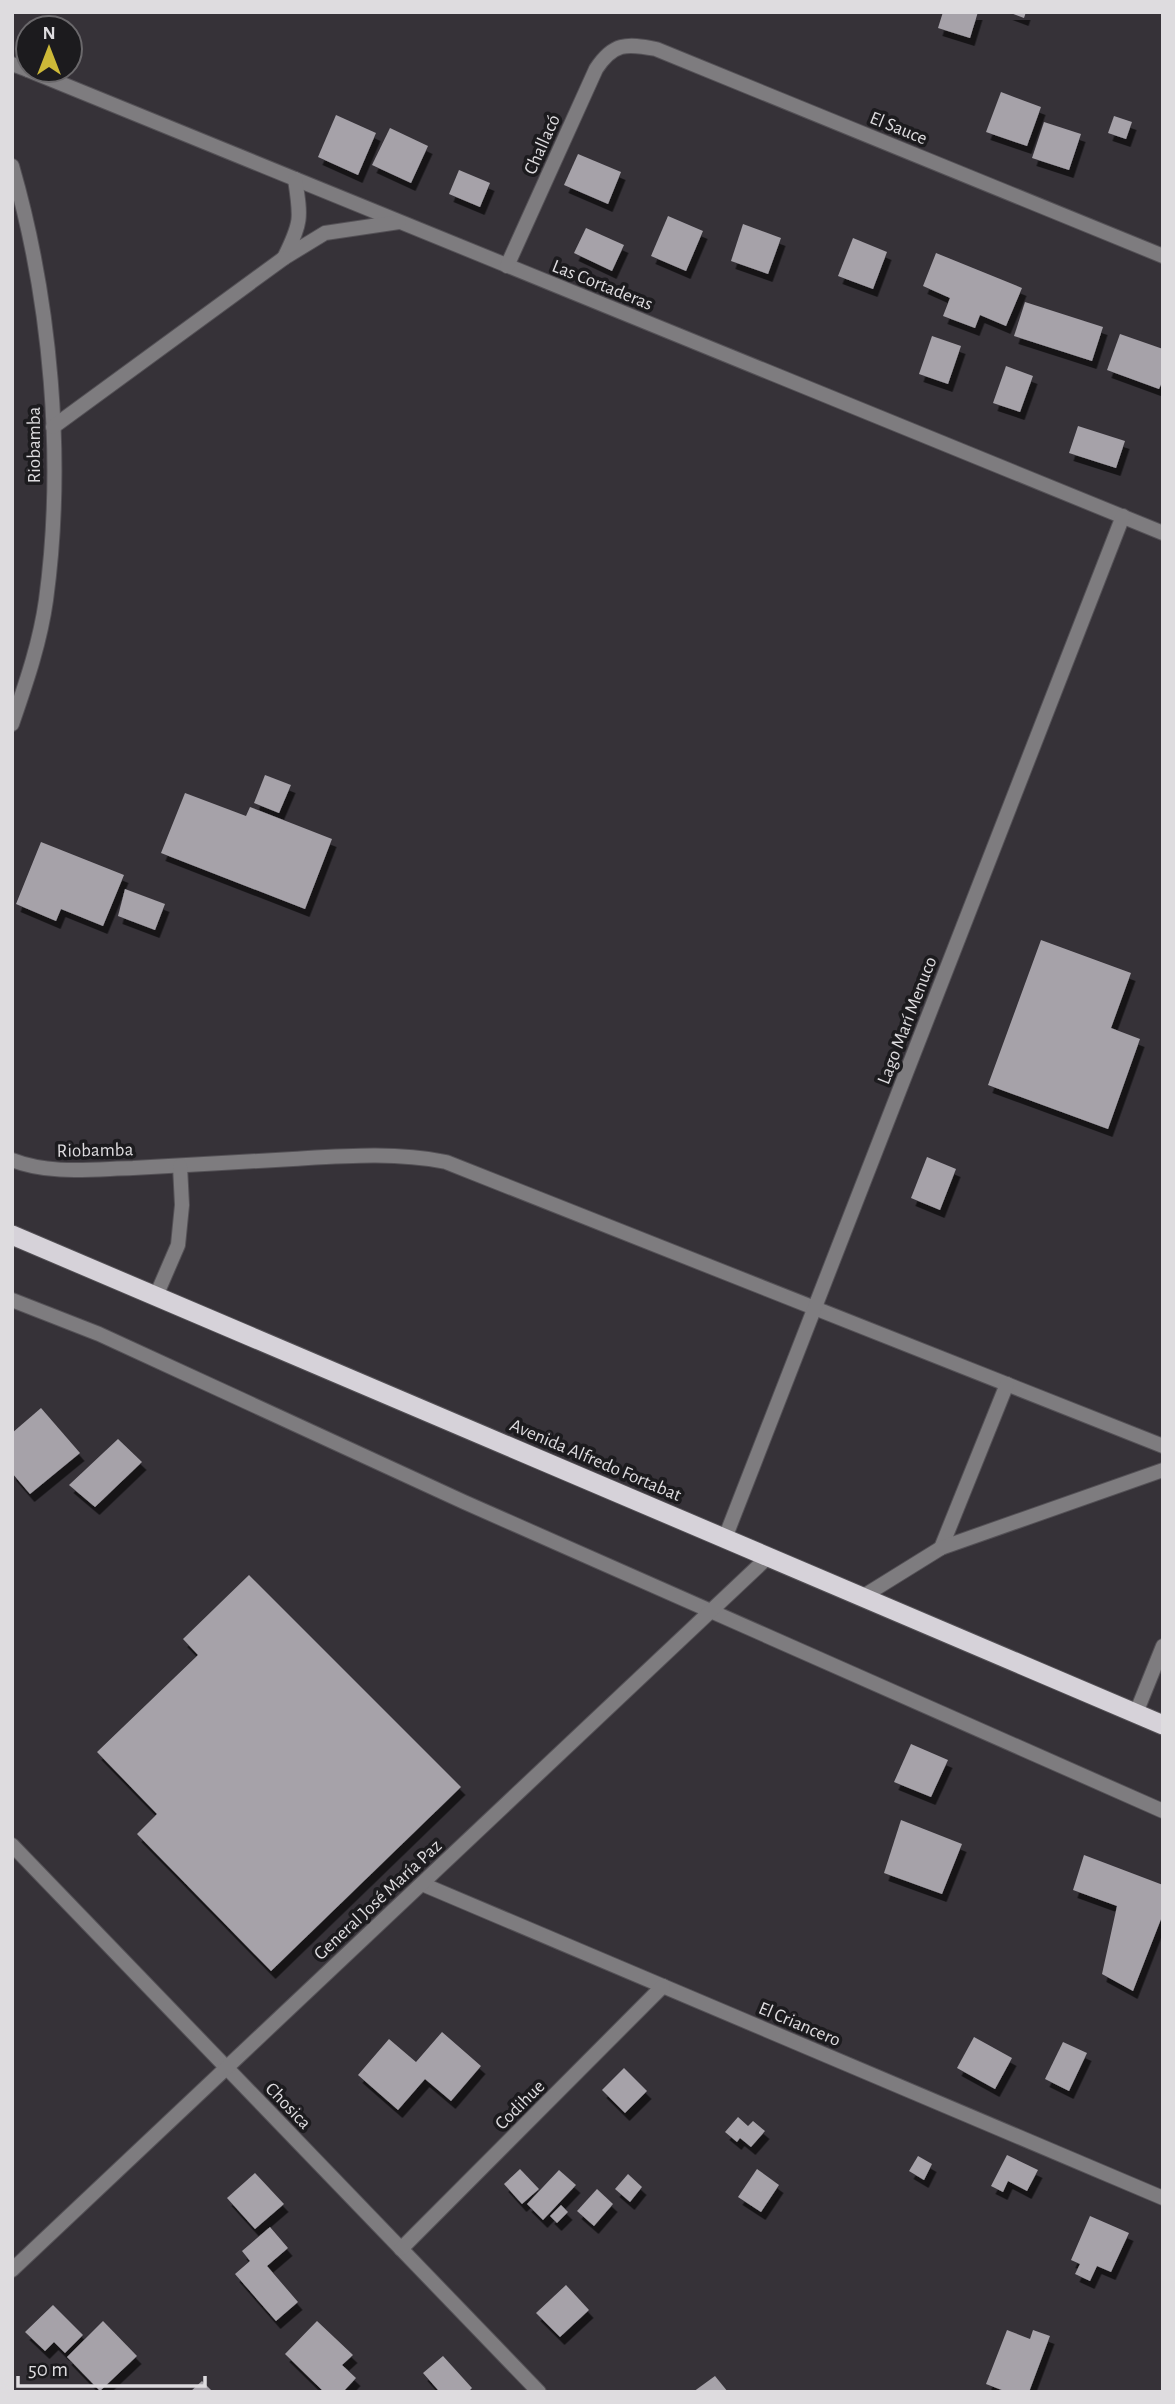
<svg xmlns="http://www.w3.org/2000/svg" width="1175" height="2404" font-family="'Alegreya Sans',sans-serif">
<defs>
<filter id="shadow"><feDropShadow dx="4.5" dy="8" stdDeviation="0" flood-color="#0009"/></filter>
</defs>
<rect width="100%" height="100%" fill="#363238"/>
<g fill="#a6a2a9" filter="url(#shadow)">
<path d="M 943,12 L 978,12 L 970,38 L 938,28 Z"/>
<path d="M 1008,12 L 1026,12 L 1024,18 Z"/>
<path d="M 1001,92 L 1041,107 L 1027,146 L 986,132 Z"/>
<path d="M 336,115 L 376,133 L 358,175 L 318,157 Z"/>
<path d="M 1114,116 L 1132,122 L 1126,139 L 1108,133 Z"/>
<path d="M 1044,122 L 1081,134 L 1069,170 L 1032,158 Z"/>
<path d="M 390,128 L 428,146 L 411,183 L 372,165 Z"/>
<path d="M 578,154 L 621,172 L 608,204 L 564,185 Z"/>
<path d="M 459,170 L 490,183 L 480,207 L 449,194 Z"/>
<path d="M 668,216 L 703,231 L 686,271 L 651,256 Z"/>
<path d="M 743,224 L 781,238 L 768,274 L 731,261 Z"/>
<path d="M 586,228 L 624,245 L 612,271 L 574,253 Z"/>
<path d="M 853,238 L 887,252 L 873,289 L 838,276 Z"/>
<path d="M 936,253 L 1022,288 L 1006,326 L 980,315 L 975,328 L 943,316 L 950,298 L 923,286 Z"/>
<path d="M 1025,302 L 1103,327 L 1092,361 L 1014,336 Z"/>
<path d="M 1120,334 L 1163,349 L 1163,380 L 1159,389 L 1107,370 Z"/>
<path d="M 932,336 L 961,346 L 948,384 L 919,374 Z"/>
<path d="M 1006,366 L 1033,376 L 1020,412 L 993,403 Z"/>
<path d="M 1078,426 L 1125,441 L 1116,468 L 1069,453 Z"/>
<path d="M 265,775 L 291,785 L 279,813 L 254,803 Z"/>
<path d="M 185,793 L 246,816 L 250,807 L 332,839 L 305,909 L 161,853 Z"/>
<path d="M 41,842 L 124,875 L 103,926 L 61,909 L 56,921 L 16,904 Z"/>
<path d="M 125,889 L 165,904 L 155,930 L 118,916 Z"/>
<path d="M 1041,940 L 1131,973 L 1111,1028 L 1140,1039 L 1108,1129 L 988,1085 Z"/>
<path d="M 927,1157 L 956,1169 L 940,1210 L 911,1198 Z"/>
<path d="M 41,1408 L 80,1453 L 30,1494 L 12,1473 L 12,1433 Z"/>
<path d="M 118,1439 L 142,1462 L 95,1507 L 69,1485 Z"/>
<path d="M 249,1575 L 461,1787 L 271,1971 L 137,1834 L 157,1814 L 97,1752 L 198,1655 L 183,1639 Z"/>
<path d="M 911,1744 L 948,1760 L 931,1797 L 894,1782 Z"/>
<path d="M 901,1820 L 962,1844 L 942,1894 L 884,1873 Z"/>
<path d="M 1084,1855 L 1163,1885 L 1163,1914 L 1133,1991 L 1102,1974 L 1117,1906 L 1073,1890 Z"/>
<path d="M 442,2032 L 481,2066 L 451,2101 L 425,2079 L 398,2110 L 358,2075 L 389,2039 L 416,2062 Z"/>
<path d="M 974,2037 L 1012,2058 L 995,2089 L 957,2068 Z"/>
<path d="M 1063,2042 L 1087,2053 L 1069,2091 L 1045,2079 Z"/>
<path d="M 624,2068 L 647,2091 L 625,2113 L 602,2090 Z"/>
<path d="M 738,2117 L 748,2126 L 753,2121 L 765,2131 L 751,2147 L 740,2138 L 737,2142 L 725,2132 Z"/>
<path d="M 1007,2155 L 1038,2170 L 1027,2191 L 1008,2181 L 1003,2192 L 991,2186 Z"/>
<path d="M 918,2156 L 932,2164 L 924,2180 L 909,2171 Z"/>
<path d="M 520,2169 L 539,2189 L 522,2204 L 504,2184 Z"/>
<path d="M 757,2169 L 779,2185 L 761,2212 L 738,2197 Z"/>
<path d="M 559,2170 L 576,2185 L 543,2220 L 527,2204 Z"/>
<path d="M 255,2173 L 284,2204 L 255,2229 L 227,2198 Z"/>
<path d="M 628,2174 L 642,2187 L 630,2202 L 615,2189 Z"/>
<path d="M 597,2189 L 613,2204 L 594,2226 L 577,2211 Z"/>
<path d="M 561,2205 L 568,2212 L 557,2223 L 550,2216 Z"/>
<path d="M 1090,2216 L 1129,2233 L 1111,2272 L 1097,2266 L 1090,2281 L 1075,2274 L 1080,2264 L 1071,2260 Z"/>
<path d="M 270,2227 L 288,2248 L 267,2266 L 298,2302 L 276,2321 L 235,2274 L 250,2261 L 242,2251 Z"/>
<path d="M 566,2285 L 589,2310 L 560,2337 L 536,2313 Z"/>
<path d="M 53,2305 L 83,2335 L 65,2353 L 54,2342 L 45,2351 L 25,2332 Z"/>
<path d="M 103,2321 L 137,2356 L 100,2391 L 67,2357 Z"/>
<path d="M 317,2321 L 353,2355 L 342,2365 L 356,2378 L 343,2392 L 324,2392 L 285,2354 Z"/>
<path d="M 1007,2330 L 1030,2339 L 1033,2330 L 1050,2336 L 1029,2392 L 1007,2392 L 986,2384 Z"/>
<path d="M 443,2356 L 472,2388 L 468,2392 L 436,2392 L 438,2390 L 423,2373 Z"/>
<path d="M 715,2376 L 728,2392 L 693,2392 Z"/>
<path d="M 202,2381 L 213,2392 L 190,2392 Z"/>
</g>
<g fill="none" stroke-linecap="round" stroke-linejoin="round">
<defs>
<g id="minor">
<path d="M 12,64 L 28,70"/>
<path d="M 28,70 L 1163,533"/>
<path d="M 12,166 C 51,301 65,460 46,600 C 40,643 26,683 12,724"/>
<path d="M 295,179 C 301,218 302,222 284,258 L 325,233 L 399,222"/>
<path d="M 507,266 L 596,69 C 613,43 626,43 656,49 L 1163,256"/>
<path d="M 53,427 L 284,258"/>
<path d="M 12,1160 C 50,1175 93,1169 133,1168 C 186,1165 240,1162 293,1159 C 345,1156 395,1152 446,1162 L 1163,1446"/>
<path d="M 156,1296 L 178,1245 L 182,1205 L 180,1166"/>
<path d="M 12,1300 L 99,1334 L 464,1502 L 1163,1811"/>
<path d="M 725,1538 L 1123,516"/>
<path d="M 941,1548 L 1007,1384"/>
<path d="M 862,1597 L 941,1548 L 1163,1470"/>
<path d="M 1136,1713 L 1163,1646"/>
<path d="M 12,1845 L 539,2392"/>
<path d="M 422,1884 L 1163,2198"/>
<path d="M 401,2249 L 663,1986"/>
<path d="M 12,2270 L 768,1557"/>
</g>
<path id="trunk" d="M 12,1235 L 1163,1725"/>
</defs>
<use href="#minor" stroke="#545156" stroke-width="16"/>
<use href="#trunk" stroke="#545156" stroke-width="21"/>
<use href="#minor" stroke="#7e7c7f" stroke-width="14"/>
<use href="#trunk" stroke="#d6d2d9" stroke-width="19"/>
</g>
<g text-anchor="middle" stroke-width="7" stroke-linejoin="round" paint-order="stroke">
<g font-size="19" fill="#dedcdf" stroke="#1c1b1e">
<text transform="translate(899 127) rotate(22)" y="7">El Sauce</text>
<text transform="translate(541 144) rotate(-66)" y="7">Challacó</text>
<text transform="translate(603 284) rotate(22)" y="7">Las Cortaderas</text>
<text transform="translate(33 445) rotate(-90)" y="7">Riobamba</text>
<text transform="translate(906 1020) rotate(-69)" y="7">Lago Marí Menuco</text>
<text transform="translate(95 1149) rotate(-1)" y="7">Riobamba</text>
<text transform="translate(596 1459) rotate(23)" y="7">Avenida Alfredo Fortabat</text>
<text transform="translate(377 1899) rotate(-43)" y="7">General José María Paz</text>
<text transform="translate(800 2023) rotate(23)" y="7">El Criancero</text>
<text transform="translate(519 2104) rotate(-45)" y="7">Codihue</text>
<text transform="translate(289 2105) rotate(46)" y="7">Chosica</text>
</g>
</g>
<rect width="1175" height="2404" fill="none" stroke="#dedcdf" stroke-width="28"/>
<g transform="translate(49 49)"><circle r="33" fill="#1c1b1e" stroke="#6a686b" stroke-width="2"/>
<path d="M0-5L12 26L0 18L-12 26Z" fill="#cdb938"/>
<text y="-10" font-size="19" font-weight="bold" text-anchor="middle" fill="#dedcdf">N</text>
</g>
<path d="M18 2376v10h187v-10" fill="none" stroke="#dedcdf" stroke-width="3.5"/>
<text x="28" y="2376" font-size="21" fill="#dedcdf" stroke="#1c1b1e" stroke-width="5" paint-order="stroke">50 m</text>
</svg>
